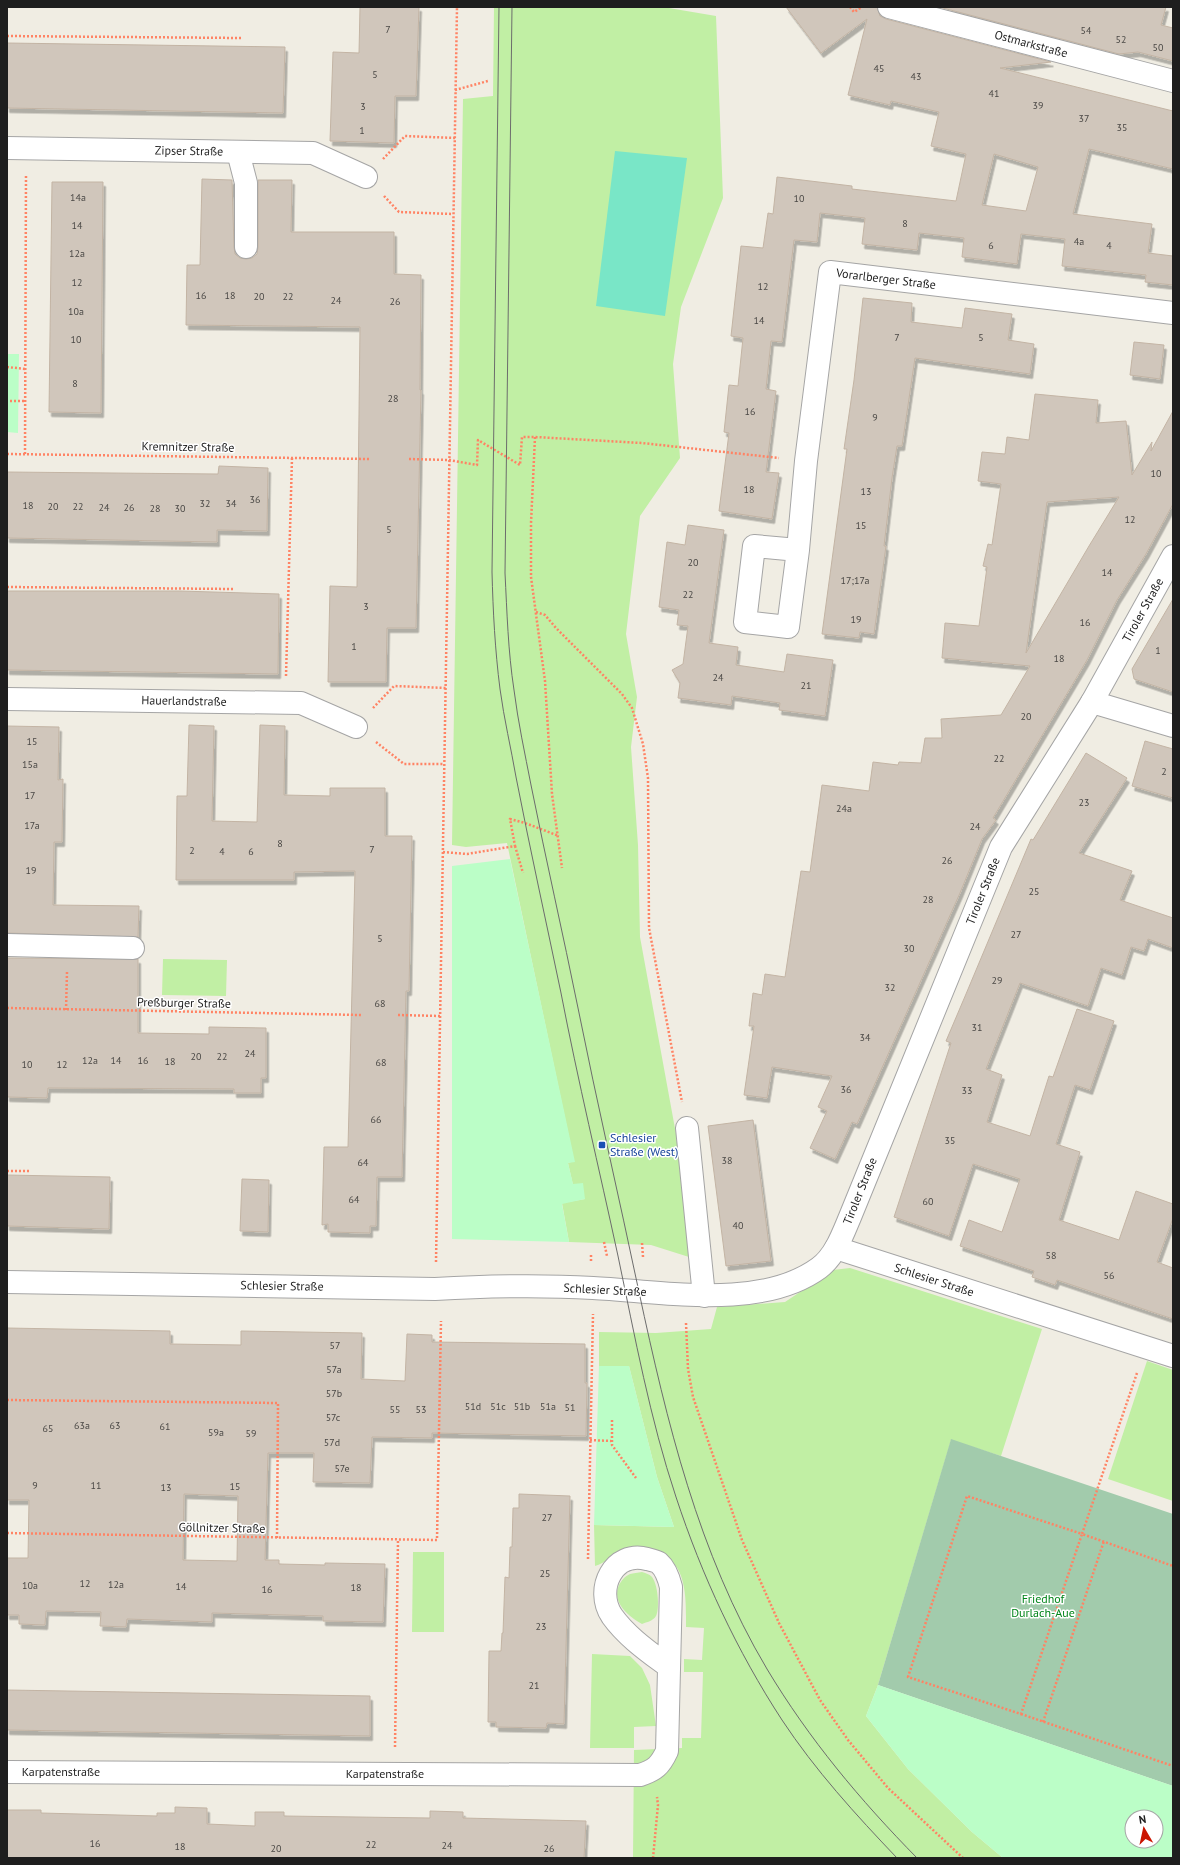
<svg xmlns="http://www.w3.org/2000/svg" width="1180" height="1865" font-family="'PT Sans',sans-serif">
<defs>
<filter id="shadow"><feDropShadow dx="2.5" dy="4.5" stdDeviation="0" flood-color="#0004"/></filter>
</defs>
<rect width="100%" height="100%" fill="#f0ede3"/>
<g fill="#c1efa4">
<path d="M 494,7 L 663,7 L 716,16 L 723,198 L 681,307 L 673,364 L 680,458 L 640,516 L 626,634 L 637,697 L 631,747 L 638,845 L 640,937 L 676,1134 L 689,1257 L 651,1245 L 569,1242 L 562,1203 L 585,1199 L 573,1185 L 568,1163 L 574,1161 L 507,843 L 466,847 L 452,845 L 463,99 L 493,96 Z"/>
<path d="M 163,959 L 227,960 L 226,996 L 162,995 Z"/>
<path d="M 850,1268 L 1042,1329 L 1001,1456 L 951,1440 L 878,1685 L 866,1716 L 908,1769 L 972,1832 L 1003,1858 L 633,1858 L 634,1750 L 682,1748 L 682,1738 L 701,1738 L 703,1672 L 684,1672 L 684,1659 L 702,1660 L 704,1628 L 686,1627 C 686,1598 688,1560 654,1551 C 644,1548 634,1547 624,1550 C 613,1553 605,1564 595,1566 L 594,1525 L 674,1527 L 657,1477 L 629,1366 L 599,1366 L 599,1332 L 656,1333 L 711,1329 L 717,1307 L 785,1302 L 833,1270 Z"/>
<path d="M 1147,1361 L 1173,1370 L 1173,1501 L 1108,1479 Z"/>
<path d="M 413,1552 L 444,1552 L 444,1632 L 412,1632 Z"/>
<path d="M 642,1572 C 645,1573 649,1574 651,1576 C 658,1582 660,1609 656,1616 C 653,1621 647,1622 642,1624 C 629,1617 611,1602 619,1585 C 621,1581 625,1576 630,1574 C 633,1573 638,1573 642,1572 Z"/>
<path d="M 592,1654 L 630,1656 L 642,1668 L 650,1685 L 656,1726 L 634,1727 L 634,1748 L 590,1748 Z"/>
</g>
<path fill="#a2cbac" d="M 951,1439 L 1173,1514 L 1173,1786 L 878,1685 Z"/>
<g fill="#bbfec7" fill-rule="evenodd">
<path d="M 7,354 L 19,354 L 18,433 L 7,432 Z"/>
<path d="M 510,859 L 575,1162 L 568,1163 L 573,1184 L 583,1183 L 585,1199 L 562,1204 L 569,1242 L 452,1239 L 452,866 Z"/>
<path d="M 599,1366 L 629,1366 L 657,1477 L 674,1527 L 594,1525 Z"/>
<path d="M 878,1685 L 1173,1786 L 1173,1858 L 1003,1858 L 972,1832 L 908,1769 L 866,1716 ZM 1132,1817 L 1156,1817 L 1156,1841 L 1132,1841 Z"/>
</g>
<path fill="#79e6c7" d="M 615,151 L 687,158 L 665,316 L 596,306 Z"/>
<g fill="#d0c6bb" stroke="#c3b4a4" fill-rule="evenodd" filter="url(#shadow)">
<path d="M 360,7 L 419,7 L 416,96 L 395,96 L 394,143 L 330,141 L 333,52 L 359,53 Z"/>
<path d="M 786,7 L 877,7 L 880,16 L 886,19 L 1051,62 L 1000,68 L 1173,111 L 1173,169 L 1089,149 L 1073,214 L 1152,224 L 1148,253 L 1173,256 L 1173,285 L 1145,282 L 1146,275 L 1062,266 L 1065,239 L 1021,234 L 1017,264 L 962,257 L 964,238 L 919,233 L 917,250 L 862,244 L 865,218 L 820,213 L 817,242 L 794,240 L 782,342 L 771,341 L 766,389 L 776,391 L 766,472 L 779,473 L 772,519 L 719,511 L 729,433 L 724,432 L 729,385 L 738,386 L 743,338 L 731,336 L 741,246 L 763,248 L 768,213 L 773,214 L 777,177 L 852,186 L 852,189 L 956,201 L 966,154 L 931,146 L 939,112 L 891,101 L 890,105 L 848,95 L 867,19 L 821,53 ZM 994,154 L 1038,167 L 1026,211 L 982,205 Z"/>
<path d="M 939,7 L 1166,7 L 1161,25 L 1173,28 L 1173,61 L 1138,52 L 1119,54 Z"/>
<path d="M 7,43 L 285,47 L 283,113 L 7,108 Z"/>
<path d="M 202,179 L 232,180 L 234,247 L 235,254 L 240,258 L 246,259 L 252,258 L 257,254 L 258,247 L 258,180 L 292,180 L 291,232 L 394,232 L 394,274 L 421,275 L 420,390 L 421,390 L 416,628 L 387,628 L 386,682 L 328,682 L 330,586 L 357,587 L 360,327 L 186,325 L 187,265 L 200,265 Z"/>
<path d="M 52,182 L 103,182 L 101,413 L 49,412 Z"/>
<path d="M 863,298 L 912,303 L 911,322 L 962,328 L 965,308 L 1012,314 L 1008,340 L 1034,344 L 1030,374 L 915,358 L 902,446 L 897,446 L 892,478 L 884,546 L 886,546 L 874,634 L 860,632 L 859,638 L 822,634 L 847,449 L 844,449 L 854,380 Z"/>
<path d="M 1134,342 L 1164,345 L 1160,379 L 1130,375 Z"/>
<path d="M 1035,394 L 1098,400 L 1096,423 L 1126,421 L 1132,475 L 1152,442 L 1151,451 L 1173,411 L 1173,504 L 1146,554 L 1117,600 L 1087,660 L 993,818 L 996,820 L 982,839 L 960,893 L 857,1124 L 852,1122 L 835,1159 L 810,1148 L 827,1111 L 818,1107 L 832,1076 L 772,1067 L 767,1098 L 744,1095 L 754,1026 L 749,1026 L 753,993 L 762,995 L 765,974 L 785,977 L 801,871 L 810,872 L 822,785 L 869,791 L 873,762 L 898,765 L 899,762 L 921,763 L 925,738 L 942,738 L 941,719 L 1001,715 L 1030,666 L 942,658 L 945,623 L 979,626 L 987,567 L 983,566 L 988,544 L 992,545 L 1001,484 L 978,481 L 982,452 L 1005,454 L 1007,437 L 1029,440 ZM 1119,497 L 1089,546 L 1026,653 L 1047,502 Z"/>
<path d="M 219,466 L 268,468 L 267,531 L 217,530 L 217,542 L 7,538 L 7,472 L 218,474 Z"/>
<path d="M 688,525 L 724,530 L 709,643 L 738,647 L 736,665 L 784,672 L 787,654 L 833,660 L 825,716 L 779,710 L 780,703 L 732,696 L 731,705 L 678,698 L 680,683 L 672,670 L 683,664 L 688,626 L 677,625 L 679,610 L 659,607 L 667,542 L 685,545 Z"/>
<path d="M 7,591 L 180,591 L 279,594 L 278,674 L 7,670 Z"/>
<path d="M 1173,599 L 1173,692 L 1134,679 L 1132,669 Z"/>
<path d="M 189,725 L 214,726 L 212,821 L 257,822 L 260,725 L 285,726 L 284,795 L 330,796 L 330,788 L 385,788 L 385,836 L 412,836 L 409,991 L 406,991 L 402,1177 L 377,1177 L 376,1226 L 370,1226 L 370,1233 L 328,1232 L 328,1224 L 322,1225 L 324,1147 L 348,1147 L 355,871 L 294,872 L 294,880 L 176,880 L 177,796 L 187,796 Z"/>
<path d="M 7,726 L 59,727 L 58,780 L 63,779 L 62,842 L 54,842 L 53,905 L 139,906 L 138,937 L 7,933 Z"/>
<path d="M 1145,741 L 1173,749 L 1173,798 L 1132,786 Z"/>
<path d="M 1086,753 L 1127,778 L 1079,853 L 1132,871 L 1120,900 L 1173,918 L 1173,948 L 1148,939 L 1144,951 L 1131,947 L 1122,975 L 1101,968 L 1088,1006 L 1020,983 L 986,1069 L 1002,1075 L 987,1122 L 1030,1136 L 1049,1076 L 1053,1077 L 1077,1009 L 1114,1021 L 1090,1090 L 1075,1085 L 1056,1144 L 1080,1152 L 1059,1220 L 1119,1240 L 1136,1191 L 1173,1204 L 1173,1218 L 1157,1262 L 1173,1268 L 1173,1319 L 1057,1280 L 1055,1285 L 1032,1277 L 1034,1271 L 960,1246 L 969,1220 L 1002,1232 L 1020,1179 L 973,1164 L 949,1236 L 894,1217 L 951,1043 L 946,1041 L 966,994 L 1031,839 L 1033,840 Z"/>
<path d="M 7,958 L 138,959 L 138,1033 L 209,1034 L 209,1027 L 266,1028 L 266,1078 L 261,1078 L 261,1093 L 234,1093 L 234,1089 L 48,1088 L 47,1098 L 7,1097 Z"/>
<path d="M 753,1120 L 771,1261 L 726,1266 L 708,1126 Z"/>
<path d="M 7,1175 L 110,1177 L 109,1229 L 7,1226 Z"/>
<path d="M 242,1179 L 269,1180 L 268,1232 L 240,1231 Z"/>
<path d="M 7,1328 L 170,1331 L 170,1344 L 241,1345 L 241,1331 L 362,1333 L 361,1379 L 405,1381 L 407,1334 L 432,1335 L 432,1342 L 585,1344 L 585,1383 L 587,1383 L 586,1436 L 432,1433 L 432,1438 L 372,1437 L 370,1483 L 313,1482 L 314,1453 L 268,1453 L 265,1560 L 279,1560 L 279,1564 L 325,1565 L 325,1563 L 385,1564 L 383,1622 L 323,1621 L 323,1616 L 212,1613 L 212,1622 L 127,1619 L 126,1627 L 100,1626 L 101,1612 L 46,1611 L 45,1625 L 19,1624 L 19,1615 L 7,1615 L 7,1558 L 28,1558 L 29,1500 L 7,1500 ZM 184,1494 L 238,1496 L 237,1561 L 183,1560 Z"/>
<path d="M 519,1494 L 570,1496 L 564,1724 L 547,1723 L 546,1728 L 496,1727 L 496,1722 L 488,1722 L 489,1651 L 501,1651 L 502,1633 L 503,1633 L 505,1577 L 509,1578 L 510,1547 L 512,1547 L 513,1508 L 519,1508 Z"/>
<path d="M 7,1690 L 370,1696 L 370,1736 L 7,1730 Z"/>
<path d="M 175,1807 L 207,1808 L 207,1824 L 255,1826 L 255,1812 L 284,1812 L 284,1816 L 430,1818 L 430,1811 L 463,1812 L 463,1818 L 586,1821 L 584,1858 L 7,1858 L 7,1810 L 41,1810 L 41,1813 L 157,1816 L 157,1813 L 175,1813 Z"/>
</g>
<g fill="none" stroke-linecap="round" stroke-linejoin="round">
<defs>
<g id="minor">
<path d="M 889,7 L 1173,81"/>
<path d="M 7,148 L 313,153 L 366,177"/>
<path d="M 238,152 L 246,183 L 246,247"/>
<path d="M 798,550 L 754,546 L 745,622 L 788,627 L 798,550 L 806,461 L 830,272 L 1173,313"/>
<path d="M 7,699 L 301,703 L 356,727"/>
<path d="M 1092,702 L 1173,726"/>
<path d="M 7,945 L 133,948"/>
<path d="M 687,1128 L 704,1296"/>
<path d="M 836,1248 L 1173,1356"/>
<path d="M 7,1282 L 435,1289 C 488,1286 540,1285 593,1288 C 660,1291 760,1311 819,1268 C 835,1256 842,1236 850,1217 L 1001,847 L 1092,702 L 1173,556"/>
<path d="M 7,1772 L 640,1775 C 655,1770 660,1766 667,1751 L 671,1587 C 669,1579 666,1569 659,1563 C 656,1561 651,1560 647,1559 C 614,1550 594,1589 612,1616 C 627,1637 649,1652 669,1667"/>
</g>
</defs>
<use href="#minor" stroke="#a5a5a5" stroke-width="24"/>
<g stroke="#ff8364" stroke-width="2.5" stroke-dasharray="2 2" stroke-linecap="butt">
<path d="M 850,7 L 854,12 L 862,7"/>
<path d="M 7,36 L 241,38"/>
<path d="M 455,90 L 488,81"/>
<path d="M 383,159 L 405,136 L 455,138"/>
<path d="M 384,196 L 399,212 L 453,214"/>
<path d="M 7,367 L 26,369"/>
<path d="M 10,401 L 26,401"/>
<path d="M 535,437 L 531,523 L 531,577 L 545,681 L 552,794 L 562,868"/>
<path d="M 7,454 L 369,459"/>
<path d="M 25,454 L 26,174"/>
<path d="M 409,459 L 449,460 L 477,465 L 478,440 L 520,465 L 522,437 L 535,437 L 642,443 L 779,458"/>
<path d="M 7,587 L 234,589"/>
<path d="M 536,612 L 545,615 L 556,628 L 622,694 L 632,708 L 643,744 L 648,778 L 649,928 L 682,1102"/>
<path d="M 286,676 L 292,458"/>
<path d="M 373,708 L 394,686 L 446,688"/>
<path d="M 376,742 L 404,764 L 444,764"/>
<path d="M 515,846 L 523,873"/>
<path d="M 443,852 L 467,854 L 515,846 L 510,819 L 525,823 L 559,836"/>
<path d="M 7,1008 L 361,1015"/>
<path d="M 66,1010 L 67,972"/>
<path d="M 398,1015 L 440,1016"/>
<path d="M 7,1171 L 30,1171"/>
<path d="M 604,1242 L 607,1256"/>
<path d="M 642,1243 L 643,1257"/>
<path d="M 591,1255 L 591,1261"/>
<path d="M 436,1262 L 457,7"/>
<path d="M 686,1323 L 688,1369 L 693,1397 L 742,1540 L 779,1623 L 820,1700 L 848,1740 L 888,1788 L 963,1858"/>
<path d="M 1137,1373 L 1082,1534 L 967,1496 L 908,1677 L 1021,1714 L 1082,1534 L 1173,1566"/>
<path d="M 7,1400 L 278,1403 L 277,1538"/>
<path d="M 612,1420 L 612,1445 L 636,1478"/>
<path d="M 590,1440 L 611,1441"/>
<path d="M 7,1533 L 437,1540 L 441,1321"/>
<path d="M 588,1559 L 593,1314"/>
<path d="M 1021,1714 L 1173,1766"/>
<path d="M 1043,1722 L 1104,1541"/>
<path d="M 395,1747 L 398,1540"/>
<path d="M 653,1858 L 658,1805 L 657,1797"/>
</g>
<use href="#minor" stroke="#fff" stroke-width="22"/>
<g stroke="#6c6c6c" stroke-width="1">
<path d="M 499,7 L 492,572 C 493,611 495,650 500,689 C 504,719 511,748 516,777 C 530,849 546,921 561,993 C 578,1081 599,1168 618,1256 C 635,1337 650,1419 676,1497 C 702,1576 737,1651 782,1720 C 815,1770 856,1815 897,1858"/>
<path d="M 512,7 L 505,573 C 507,612 508,651 514,690 C 518,722 525,754 531,785 C 546,860 563,934 578,1008 C 597,1103 619,1197 639,1292 C 667,1422 698,1553 767,1669 C 809,1739 860,1800 917,1858"/>
</g>
</g>
<rect fill="#1a4fb4" stroke="#fff" stroke-width="1.5" x="598" y="1141" width="8" height="8" rx="2"/>
<g text-anchor="middle" stroke-width="3" stroke-linejoin="round" paint-order="stroke">
<g font-size="10" fill="#4a4845">
<text x="388" y="33">7</text>
<text x="1086" y="34">54</text>
<text x="1121" y="43">52</text>
<text x="1158" y="51">50</text>
<text x="879" y="72">45</text>
<text x="375" y="78">5</text>
<text x="916" y="80">43</text>
<text x="994" y="97">41</text>
<text x="1038" y="109">39</text>
<text x="363" y="110">3</text>
<text x="1084" y="122">37</text>
<text x="1122" y="131">35</text>
<text x="362" y="134">1</text>
<text x="78" y="201">14a</text>
<text x="799" y="202">10</text>
<text x="905" y="227">8</text>
<text x="77" y="229">14</text>
<text x="1079" y="245">4a</text>
<text x="991" y="249">6</text>
<text x="1109" y="249">4</text>
<text x="77" y="257">12a</text>
<text x="77" y="286">12</text>
<text x="763" y="290">12</text>
<text x="201" y="299">16</text>
<text x="230" y="299">18</text>
<text x="259" y="300">20</text>
<text x="288" y="300">22</text>
<text x="336" y="304">24</text>
<text x="395" y="305">26</text>
<text x="76" y="315">10a</text>
<text x="759" y="324">14</text>
<text x="897" y="341">7</text>
<text x="981" y="341">5</text>
<text x="76" y="343">10</text>
<text x="75" y="387">8</text>
<text x="393" y="402">28</text>
<text x="750" y="415">16</text>
<text x="875" y="421">9</text>
<text x="1156" y="477">10</text>
<text x="749" y="493">18</text>
<text x="866" y="495">13</text>
<text x="255" y="503">36</text>
<text x="205" y="507">32</text>
<text x="231" y="507">34</text>
<text x="28" y="509">18</text>
<text x="53" y="510">20</text>
<text x="78" y="510">22</text>
<text x="104" y="511">24</text>
<text x="129" y="511">26</text>
<text x="155" y="512">28</text>
<text x="180" y="512">30</text>
<text x="1130" y="523">12</text>
<text x="861" y="529">15</text>
<text x="389" y="533">5</text>
<text x="693" y="566">20</text>
<text x="1107" y="576">14</text>
<text x="855" y="584">17;17a</text>
<text x="688" y="598">22</text>
<text x="366" y="610">3</text>
<text x="856" y="623">19</text>
<text x="1085" y="626">16</text>
<text x="354" y="650">1</text>
<text x="1158" y="654">1</text>
<text x="1059" y="662">18</text>
<text x="718" y="681">24</text>
<text x="806" y="689">21</text>
<text x="1026" y="720">20</text>
<text x="32" y="745">15</text>
<text x="999" y="762">22</text>
<text x="30" y="768">15a</text>
<text x="1164" y="775">2</text>
<text x="30" y="799">17</text>
<text x="1084" y="806">23</text>
<text x="844" y="812">24a</text>
<text x="32" y="829">17a</text>
<text x="975" y="830">24</text>
<text x="280" y="847">8</text>
<text x="372" y="853">7</text>
<text x="192" y="854">2</text>
<text x="222" y="855">4</text>
<text x="251" y="855">6</text>
<text x="947" y="864">26</text>
<text x="31" y="874">19</text>
<text x="1034" y="895">25</text>
<text x="928" y="903">28</text>
<text x="1016" y="938">27</text>
<text x="380" y="942">5</text>
<text x="909" y="952">30</text>
<text x="997" y="984">29</text>
<text x="890" y="991">32</text>
<text x="380" y="1007">68</text>
<text x="977" y="1031">31</text>
<text x="865" y="1041">34</text>
<text x="250" y="1057">24</text>
<text x="196" y="1060">20</text>
<text x="222" y="1060">22</text>
<text x="90" y="1064">12a</text>
<text x="116" y="1064">14</text>
<text x="143" y="1064">16</text>
<text x="170" y="1065">18</text>
<text x="381" y="1066">68</text>
<text x="27" y="1068">10</text>
<text x="62" y="1068">12</text>
<text x="846" y="1093">36</text>
<text x="967" y="1094">33</text>
<text x="376" y="1123">66</text>
<text x="950" y="1144">35</text>
<text x="727" y="1164">38</text>
<text x="363" y="1166">64</text>
<text x="354" y="1203">64</text>
<text x="928" y="1205">60</text>
<text x="738" y="1229">40</text>
<text x="1051" y="1259">58</text>
<text x="1109" y="1279">56</text>
<text x="335" y="1349">57</text>
<text x="334" y="1373">57a</text>
<text x="334" y="1397">57b</text>
<text x="473" y="1410">51d</text>
<text x="498" y="1410">51c</text>
<text x="522" y="1410">51b</text>
<text x="548" y="1410">51a</text>
<text x="570" y="1411">51</text>
<text x="395" y="1413">55</text>
<text x="421" y="1413">53</text>
<text x="333" y="1421">57c</text>
<text x="82" y="1429">63a</text>
<text x="115" y="1429">63</text>
<text x="165" y="1430">61</text>
<text x="48" y="1432">65</text>
<text x="216" y="1436">59a</text>
<text x="251" y="1437">59</text>
<text x="332" y="1446">57d</text>
<text x="342" y="1472">57e</text>
<text x="35" y="1489">9</text>
<text x="96" y="1489">11</text>
<text x="235" y="1490">15</text>
<text x="166" y="1491">13</text>
<text x="547" y="1521">27</text>
<text x="545" y="1577">25</text>
<text x="85" y="1587">12</text>
<text x="116" y="1588">12a</text>
<text x="30" y="1589">10a</text>
<text x="181" y="1590">14</text>
<text x="356" y="1591">18</text>
<text x="267" y="1593">16</text>
<text x="541" y="1630">23</text>
<text x="534" y="1689">21</text>
<text x="95" y="1847">16</text>
<text x="371" y="1848">22</text>
<text x="447" y="1849">24</text>
<text x="180" y="1850">18</text>
<text x="276" y="1852">20</text>
<text x="549" y="1852">26</text>
</g>
<g font-size="12" fill="#1e1e1e" stroke="#fff">
<text transform="translate(1031 44) rotate(15)" y="4">Ostmarkstraße</text>
<text transform="translate(189 151) rotate(1)" y="4">Zipser Straße</text>
<text transform="translate(886 279) rotate(7)" y="4">Vorarlberger Straße</text>
<text transform="translate(188 447) rotate(1)" y="4">Kremnitzer Straße</text>
<text transform="translate(1143 610) rotate(-61)" y="4">Tiroler Straße</text>
<text transform="translate(184 701) rotate(1)" y="4">Hauerlandstraße</text>
<text transform="translate(983 891) rotate(-68)" y="4">Tiroler Straße</text>
<text transform="translate(184 1003) rotate(1)" y="4">Preßburger Straße</text>
<text transform="translate(860 1191) rotate(-68)" y="4">Tiroler Straße</text>
<text transform="translate(934 1280) rotate(18)" y="4">Schlesier Straße</text>
<text transform="translate(282 1286) rotate(1)" y="4">Schlesier Straße</text>
<text transform="translate(605 1290) rotate(3)" y="4">Schlesier Straße</text>
<text transform="translate(222 1528) rotate(1)" y="4">Göllnitzer Straße</text>
<text x="61" y="1776">Karpatenstraße</text>
<text x="385" y="1778">Karpatenstraße</text>
</g>
<g font-size="12" fill="#164399" stroke="#fff" text-anchor="start">
<text x="610" y="1142">Schlesier<tspan x="610" dy="14">Straße (West)</tspan></text>
</g>
<g font-size="12" fill="#02851a" stroke="#fff">
<text x="1043" y="1603">Friedhof<tspan x="1043" dy="14">Durlach-Aue</tspan></text>
</g>
</g>
<rect width="1180" height="1865" fill="none" stroke="#1e1e1e" stroke-width="16"/>
<g transform="translate(1144 1829) rotate(351)"><circle r="19" fill="#ffffff" stroke="#a5a5a5"/>
<path d="M0-3L7 15L0 10L-7 15Z" fill="#cb1400"/>
<text y="-6" font-size="11" font-weight="bold" text-anchor="middle" fill="#1e1e1e">N</text>
</g>
</svg>
